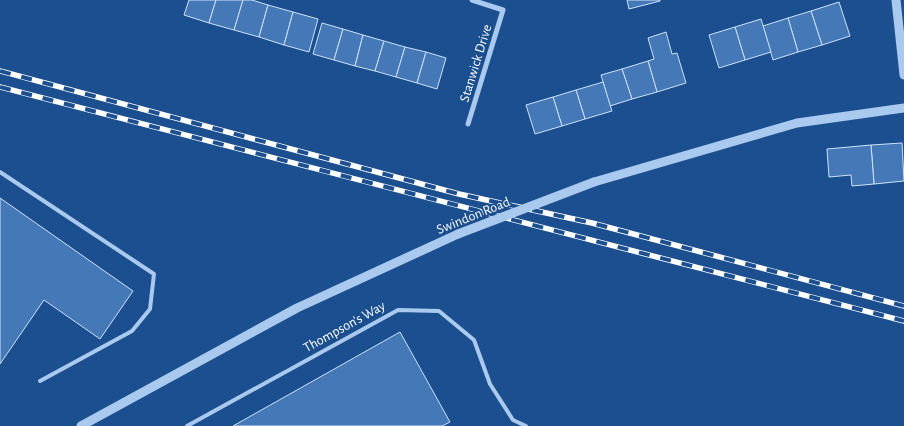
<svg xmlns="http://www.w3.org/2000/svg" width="904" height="426" font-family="'Alegreya Sans',sans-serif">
<rect width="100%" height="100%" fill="#1b4f8f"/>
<g fill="#4478b7" stroke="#cfe3fa">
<path d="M 189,0 L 216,0 L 209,23 L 184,15 Z"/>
<path d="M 216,0 L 243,0 L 234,30 L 209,23 Z"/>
<path d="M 243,0 L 252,0 L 268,5 L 259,37 L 234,30 Z"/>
<path d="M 627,0 L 660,0 L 660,1 L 629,9 Z"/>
<path d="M 839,2 L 850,36 L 822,45 L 811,11 Z"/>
<path d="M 268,5 L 293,12 L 284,45 L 259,37 Z"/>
<path d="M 811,11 L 822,45 L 798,52 L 788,18 Z"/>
<path d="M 293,12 L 318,19 L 309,52 L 284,45 Z"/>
<path d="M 788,18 L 798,52 L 773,60 L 763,26 Z"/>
<path d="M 761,19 L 771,52 L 745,60 L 735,27 Z"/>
<path d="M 322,23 L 343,29 L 334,60 L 313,54 Z"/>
<path d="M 735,27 L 745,60 L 719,68 L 709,35 Z"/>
<path d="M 343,29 L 363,35 L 355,66 L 334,60 Z"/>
<path d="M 666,32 L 672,54 L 677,53 L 686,83 L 657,92 L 648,61 L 654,59 L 648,38 Z"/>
<path d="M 363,35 L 384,41 L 375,71 L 355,66 Z"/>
<path d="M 384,41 L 405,47 L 396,77 L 375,71 Z"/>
<path d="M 405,47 L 426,52 L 417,83 L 396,77 Z"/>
<path d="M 426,52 L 446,58 L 437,89 L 417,83 Z"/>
<path d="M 648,61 L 657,92 L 632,99 L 622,69 Z"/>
<path d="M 622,69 L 632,99 L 610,106 L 601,75 Z"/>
<path d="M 603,82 L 612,111 L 585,119 L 576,90 Z"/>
<path d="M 576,90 L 585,119 L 562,126 L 553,97 Z"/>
<path d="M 553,97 L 562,126 L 535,134 L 526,105 Z"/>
<path d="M 902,143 L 904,181 L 874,184 L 871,145 Z"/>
<path d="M 871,145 L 874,184 L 852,186 L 851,175 L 829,177 L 827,149 Z"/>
<path d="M 0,198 L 133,291 L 100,339 L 44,300 L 0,364 Z"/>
<path d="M 400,332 L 450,422 L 442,426 L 233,426 Z"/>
</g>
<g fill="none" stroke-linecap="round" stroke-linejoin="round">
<g stroke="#a9c9ee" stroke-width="4">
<path d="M 0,172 L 154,274 L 150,309 L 132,331 L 40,381"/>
<path d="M 187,426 L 398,310 L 439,311 L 474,340 L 490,384 L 513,420 L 526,426"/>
</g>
<path stroke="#a9c9ee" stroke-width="5" d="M 468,124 L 503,10 L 472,0"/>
<g stroke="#a9c9ee" stroke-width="9">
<path d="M 896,0 L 904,75"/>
<path d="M 594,182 L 797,123 L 904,108"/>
<path d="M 81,426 L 297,308 L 458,234"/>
</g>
<defs>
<g id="rail">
<path d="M 0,71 L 459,194 L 592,223 L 904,306"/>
<path d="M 0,87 L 904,321"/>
</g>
</defs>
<use href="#rail" stroke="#fff" stroke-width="5.5"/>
<use href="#rail" stroke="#1b4f8f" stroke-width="4" stroke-dasharray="11" stroke-linecap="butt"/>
<path stroke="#a9c9ee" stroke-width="9" d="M 458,234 L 594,182"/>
</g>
<g text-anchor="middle" stroke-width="4" stroke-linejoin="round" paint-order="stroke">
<g font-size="14" fill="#fff" stroke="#1b4f8f">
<text transform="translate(475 63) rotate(-73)" y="5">Stanwick Drive</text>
<text transform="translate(473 215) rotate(-22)" y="5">Swindon Road</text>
<text transform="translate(344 326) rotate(-29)" y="5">Thompson's Way</text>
</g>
</g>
</svg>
